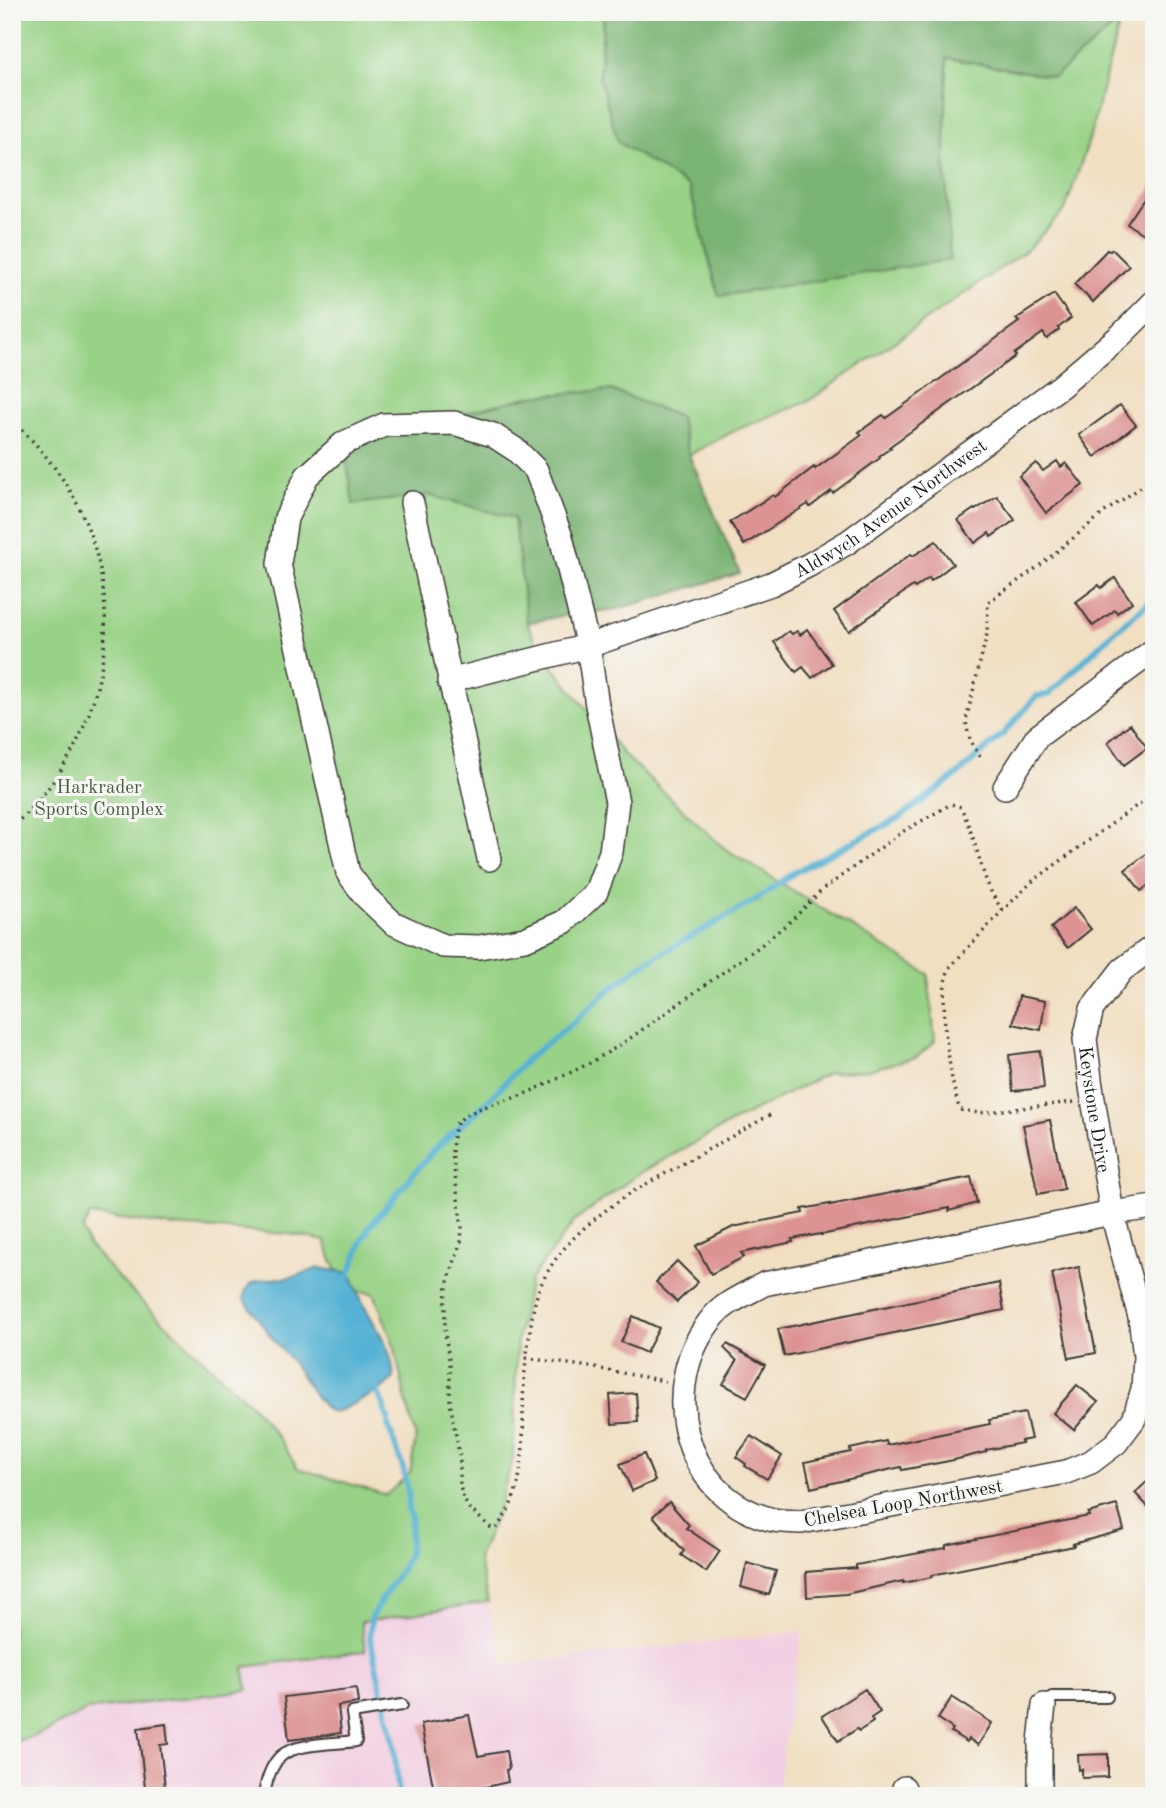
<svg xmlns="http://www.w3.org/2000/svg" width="1166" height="1808" font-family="'Old Standard TT',serif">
<rect width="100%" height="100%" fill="#f6f6f2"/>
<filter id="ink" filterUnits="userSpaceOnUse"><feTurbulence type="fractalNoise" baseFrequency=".0143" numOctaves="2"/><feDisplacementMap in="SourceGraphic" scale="14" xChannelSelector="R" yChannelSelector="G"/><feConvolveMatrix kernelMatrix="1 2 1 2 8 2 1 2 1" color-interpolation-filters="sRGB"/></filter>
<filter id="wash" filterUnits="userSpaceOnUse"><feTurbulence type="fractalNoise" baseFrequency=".00686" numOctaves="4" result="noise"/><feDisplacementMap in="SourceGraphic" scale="28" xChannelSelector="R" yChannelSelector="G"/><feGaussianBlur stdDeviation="1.57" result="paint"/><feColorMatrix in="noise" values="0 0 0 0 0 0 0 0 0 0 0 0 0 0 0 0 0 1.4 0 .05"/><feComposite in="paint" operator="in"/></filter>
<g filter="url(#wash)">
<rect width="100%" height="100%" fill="#f1dfc2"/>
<path fill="#f2cfe2" d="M 488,1602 L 503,1665 L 802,1632 L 776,1796 L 12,1796 L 12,1742 L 35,1736 L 88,1710 L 247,1690 L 244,1667 L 365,1651 L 361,1622 Z"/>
<path fill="#98d286" stroke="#5a7751" stroke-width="2" fill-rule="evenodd" d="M 12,12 L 604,12 L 599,77 L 618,141 L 689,187 L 719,295 L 945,152 L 947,57 L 1054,77 L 1120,21 L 1089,140 L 1065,210 L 1027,250 L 807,402 L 736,430 L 689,455 L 680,417 L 611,390 L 532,396 L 415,425 L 353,504 L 429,495 L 514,518 L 527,623 L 540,651 L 624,755 L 724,848 L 928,974 L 935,1041 L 917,1057 L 868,1070 L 828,1073 L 736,1120 L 638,1174 L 575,1221 L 530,1280 L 517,1341 L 513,1457 L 497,1513 L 478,1558 L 488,1602 L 361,1622 L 365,1651 L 244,1667 L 248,1690 L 88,1710 L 35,1736 L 12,1742 ZM 90,1215 L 173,1226 L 290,1234 L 325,1241 L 331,1258 L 346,1290 L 374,1293 L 395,1348 L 404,1393 L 416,1438 L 410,1473 L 386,1495 L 297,1468 L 282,1442 L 253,1407 L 130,1290 L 88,1245 L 82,1230 Z"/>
<g fill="#7ab473" stroke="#4b6848" stroke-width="2">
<path d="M 604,12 L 1116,12 L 1120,21 L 1054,77 L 947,58 L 945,152 L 950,260 L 719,296 L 689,187 L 618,142 L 599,77 Z"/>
<path d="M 611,390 L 680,417 L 689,455 L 740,573 L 618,609 L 561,616 L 527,623 L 514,518 L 429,495 L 353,504 L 345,450 L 415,425 L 532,396 Z"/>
</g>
<path fill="#56b2d4" stroke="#396778" stroke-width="2" d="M 319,1268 L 350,1273 C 355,1284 359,1295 364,1305 C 378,1332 392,1347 394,1378 L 379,1391 L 343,1409 L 333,1412 L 327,1410 L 318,1400 L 290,1359 L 275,1342 L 244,1299 C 246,1273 273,1281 291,1277 C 301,1275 310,1271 319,1268 Z"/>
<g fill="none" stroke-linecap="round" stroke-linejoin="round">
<g stroke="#56b2d4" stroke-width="6">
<path d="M 348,1278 L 363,1239 L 370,1226 L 432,1152 L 486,1103 L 527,1059 L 574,1022 L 607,992 L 643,964 L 759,898 L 795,872 L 899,818 L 957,775 L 1004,733 L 1037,696 L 1048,695 L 1114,632 L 1154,598"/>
<path d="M 376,1387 L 388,1418 L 388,1425 L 403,1468 L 409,1496 L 408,1510 L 411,1517 L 409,1552 L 405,1563 L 371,1617 L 370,1638 L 394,1745 L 399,1796"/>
</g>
</g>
<g id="blocks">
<g fill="#dc9392">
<path d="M 1154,184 L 1154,229 L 1148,237 L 1127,224 Z"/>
<path d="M 1112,249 L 1129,266 L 1093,302 L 1074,284 L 1107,250 L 1110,251 Z"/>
<path d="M 1054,294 L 1071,318 L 1058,328 L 1059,330 L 1047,339 L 1043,333 L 1014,354 L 1016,356 L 889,447 L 891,448 L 879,456 L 880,458 L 833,493 L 831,491 L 810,507 L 808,504 L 744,545 L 730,522 L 773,495 L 775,497 L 814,467 L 815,469 L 862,435 L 859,432 L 883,415 L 886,418 L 1019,322 L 1016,319 Z"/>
<path d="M 1120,405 L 1136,425 L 1095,457 L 1079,435 Z"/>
<path d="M 1057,461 L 1061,467 L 1066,463 L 1083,485 L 1046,513 L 1019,476 L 1036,463 L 1043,471 Z"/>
<path d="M 997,496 L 1015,520 L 991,537 L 989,533 L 975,543 L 958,520 L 974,509 L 975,510 Z"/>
<path d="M 936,541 L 953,564 L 931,581 L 929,578 L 915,588 L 913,586 L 849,631 L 834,611 L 911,554 L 913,556 Z"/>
<path d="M 1115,578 L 1132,602 L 1117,613 L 1115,610 L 1093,626 L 1076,602 L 1099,585 L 1101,588 Z"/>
<path d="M 807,629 L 832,664 L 812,678 L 803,667 L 796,672 L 774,642 L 789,631 L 792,634 L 797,631 L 800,635 Z"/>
<path d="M 1130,724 L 1147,748 L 1124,765 L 1108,742 Z"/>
<path d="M 1154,848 L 1154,881 L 1141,891 L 1125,870 Z"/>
<path d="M 1074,908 L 1091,929 L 1068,948 L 1051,928 Z"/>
<path d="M 1019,996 L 1045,1001 L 1041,1030 L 1013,1024 Z"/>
<path d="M 1040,1051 L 1044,1088 L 1013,1091 L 1009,1055 Z"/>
<path d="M 1050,1120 L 1064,1189 L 1038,1194 L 1023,1125 Z"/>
<path d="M 971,1177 L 977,1203 L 949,1211 L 949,1208 L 821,1235 L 821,1234 L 792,1239 L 793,1242 L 741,1253 L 744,1257 L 711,1274 L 696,1246 L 733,1227 L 803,1213 L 802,1209 L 830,1204 L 830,1205 Z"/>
<path d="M 677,1261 L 698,1282 L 677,1302 L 656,1282 Z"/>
<path d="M 1079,1267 L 1096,1353 L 1069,1358 L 1052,1273 Z"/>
<path d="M 999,1283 L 1004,1310 L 784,1356 L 778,1329 Z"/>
<path d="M 633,1316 L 659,1328 L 646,1353 L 621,1342 Z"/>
<path d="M 727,1344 L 765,1365 L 747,1397 L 723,1384 L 737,1361 L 724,1348 Z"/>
<path d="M 1077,1385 L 1098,1402 L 1074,1430 L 1053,1413 Z"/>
<path d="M 636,1393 L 638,1422 L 612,1424 L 610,1395 Z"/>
<path d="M 1025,1413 L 1031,1439 L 1021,1441 L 1022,1443 L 986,1450 L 986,1452 L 954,1460 L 902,1470 L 901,1467 L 811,1488 L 805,1462 L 851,1452 L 850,1449 L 886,1441 L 887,1445 L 990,1424 L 989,1420 Z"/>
<path d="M 751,1436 L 782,1456 L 767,1479 L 745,1466 L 746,1464 L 736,1457 Z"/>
<path d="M 644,1454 L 655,1481 L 632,1491 L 620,1464 Z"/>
<path d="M 1154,1475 L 1154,1513 L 1135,1493 Z"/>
<path d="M 669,1502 L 689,1525 L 686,1528 L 720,1551 L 706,1572 L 681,1555 L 684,1551 L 653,1516 Z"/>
<path d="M 1117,1505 L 1124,1530 L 1073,1544 L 1074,1546 L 932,1575 L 932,1577 L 903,1583 L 903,1581 L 846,1594 L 807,1597 L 806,1572 L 856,1568 L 856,1565 L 946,1548 L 946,1545 L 1089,1516 L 1088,1513 Z"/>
<path d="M 747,1563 L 776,1571 L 769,1595 L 741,1587 Z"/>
<path d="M 356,1688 L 358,1703 L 338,1706 L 341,1733 L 289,1740 L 284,1697 Z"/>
<path d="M 865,1689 L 880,1712 L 871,1718 L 873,1722 L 859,1731 L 857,1729 L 838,1741 L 822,1716 Z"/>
<path d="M 952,1697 L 992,1723 L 978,1745 L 969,1739 L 967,1742 L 951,1732 L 953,1729 L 938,1719 Z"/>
<path d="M 469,1715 L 478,1756 L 506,1751 L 509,1769 L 506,1770 L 508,1782 L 486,1787 L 488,1796 L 435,1796 L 421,1724 Z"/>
<path d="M 166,1724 L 168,1744 L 160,1745 L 166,1796 L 146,1796 L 138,1728 Z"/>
<path d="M 1108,1754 L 1108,1777 L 1082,1778 L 1082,1769 L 1079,1770 L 1078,1755 Z"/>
</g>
</g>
</g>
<g filter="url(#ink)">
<use href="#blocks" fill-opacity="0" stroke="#3c3935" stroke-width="2"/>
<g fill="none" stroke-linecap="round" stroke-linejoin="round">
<defs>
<g id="service">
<path d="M 1044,1705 L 1052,1697 L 1107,1697"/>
<path d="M 264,1796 C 266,1782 270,1766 281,1756 C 295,1743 336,1744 356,1741 L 352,1713 L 402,1705"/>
</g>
<g id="minor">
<path d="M 454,423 L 493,435 L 516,450 L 536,470 L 561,537 L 588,646 L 597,705 L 617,802 L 611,852 L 596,892 L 564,922 L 525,939 L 479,947 L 443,946 L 393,923 L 366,897 L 348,873 L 279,564 L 286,518 L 307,476 L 344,443 L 384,425 Z"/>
<path d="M 412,503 L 489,859"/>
<path id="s1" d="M 449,681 L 588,646 L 771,584 L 809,565 L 848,542 L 1061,386 L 1121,335 L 1154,302"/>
<path d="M 1005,787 L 1037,737 L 1154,650"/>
<path id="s2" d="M 1154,946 L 1122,970 L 1092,1009 L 1085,1039 L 1091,1087 L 1112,1213 L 1140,1317 L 1145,1356 L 1143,1389 L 1134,1419 L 1116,1443 L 1091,1462 L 1066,1472 L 801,1522 C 791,1521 779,1522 769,1519 C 680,1494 657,1383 714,1316 C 726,1302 748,1293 764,1284 L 1112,1213 L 1154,1207"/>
<path d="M 903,1796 L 904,1788"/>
<path d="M 1040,1796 L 1040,1742 L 1044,1705"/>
</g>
</defs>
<use href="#service" stroke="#3c3935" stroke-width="14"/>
<use href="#minor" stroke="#3c3935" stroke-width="26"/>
<g stroke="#3c3935" stroke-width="3.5" stroke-dasharray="2 5" stroke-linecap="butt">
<path d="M 12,420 C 40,447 66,478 82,514 C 131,622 100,749 12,827"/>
<path d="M 980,757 C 972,744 967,735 966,720 L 987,634 L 988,602 L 1038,567 L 1106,511 L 1154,478"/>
<path d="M 1074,1102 L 979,1113 L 961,1110 L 958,1104 L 952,1080 L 945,1032 L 944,998 L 945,982 L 949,968 L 1003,910 L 1033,881 L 1154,793"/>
<path d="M 770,1115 L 632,1192 C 593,1218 555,1247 538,1292 C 533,1307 531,1323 529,1339 C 525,1364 523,1388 523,1413 C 524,1452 523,1498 495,1529 L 490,1527 L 469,1508 L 463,1498 L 460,1486 L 460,1459 L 450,1402 L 450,1365 L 445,1334 L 445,1299 L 448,1282 L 461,1241 L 462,1228 L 452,1153 L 453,1136 L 457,1123 L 464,1116 L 481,1108 L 520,1096 L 547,1084 L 588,1064 L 622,1044 L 760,946 L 793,919 L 821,891 L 855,866 L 904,831 L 951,804 L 961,807 C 966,819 971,831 975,844 C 982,867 987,891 1003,910"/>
<path d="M 526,1358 L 590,1367 L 665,1381"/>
</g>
<use href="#service" stroke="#fff" stroke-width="10"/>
<use href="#minor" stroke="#fff" stroke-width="23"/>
</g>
</g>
<g text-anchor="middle" stroke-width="6" stroke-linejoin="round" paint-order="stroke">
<g font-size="19" fill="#1c1c1c" stroke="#f6f6f2">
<text dy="7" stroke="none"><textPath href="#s1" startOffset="478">Aldwych Avenue Northwest</textPath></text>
<text dy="7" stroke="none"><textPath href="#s2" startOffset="191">Keystone Drive</textPath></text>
<text transform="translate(903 1502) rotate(-10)" y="7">Chelsea Loop Northwest</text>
</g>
<g font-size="19" fill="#475c41" stroke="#f6f6f2">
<text x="99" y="793">Harkrader<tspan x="99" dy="22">Sports Complex</tspan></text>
</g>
</g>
<rect width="1166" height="1808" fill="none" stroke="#f6f6f2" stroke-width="42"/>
</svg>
